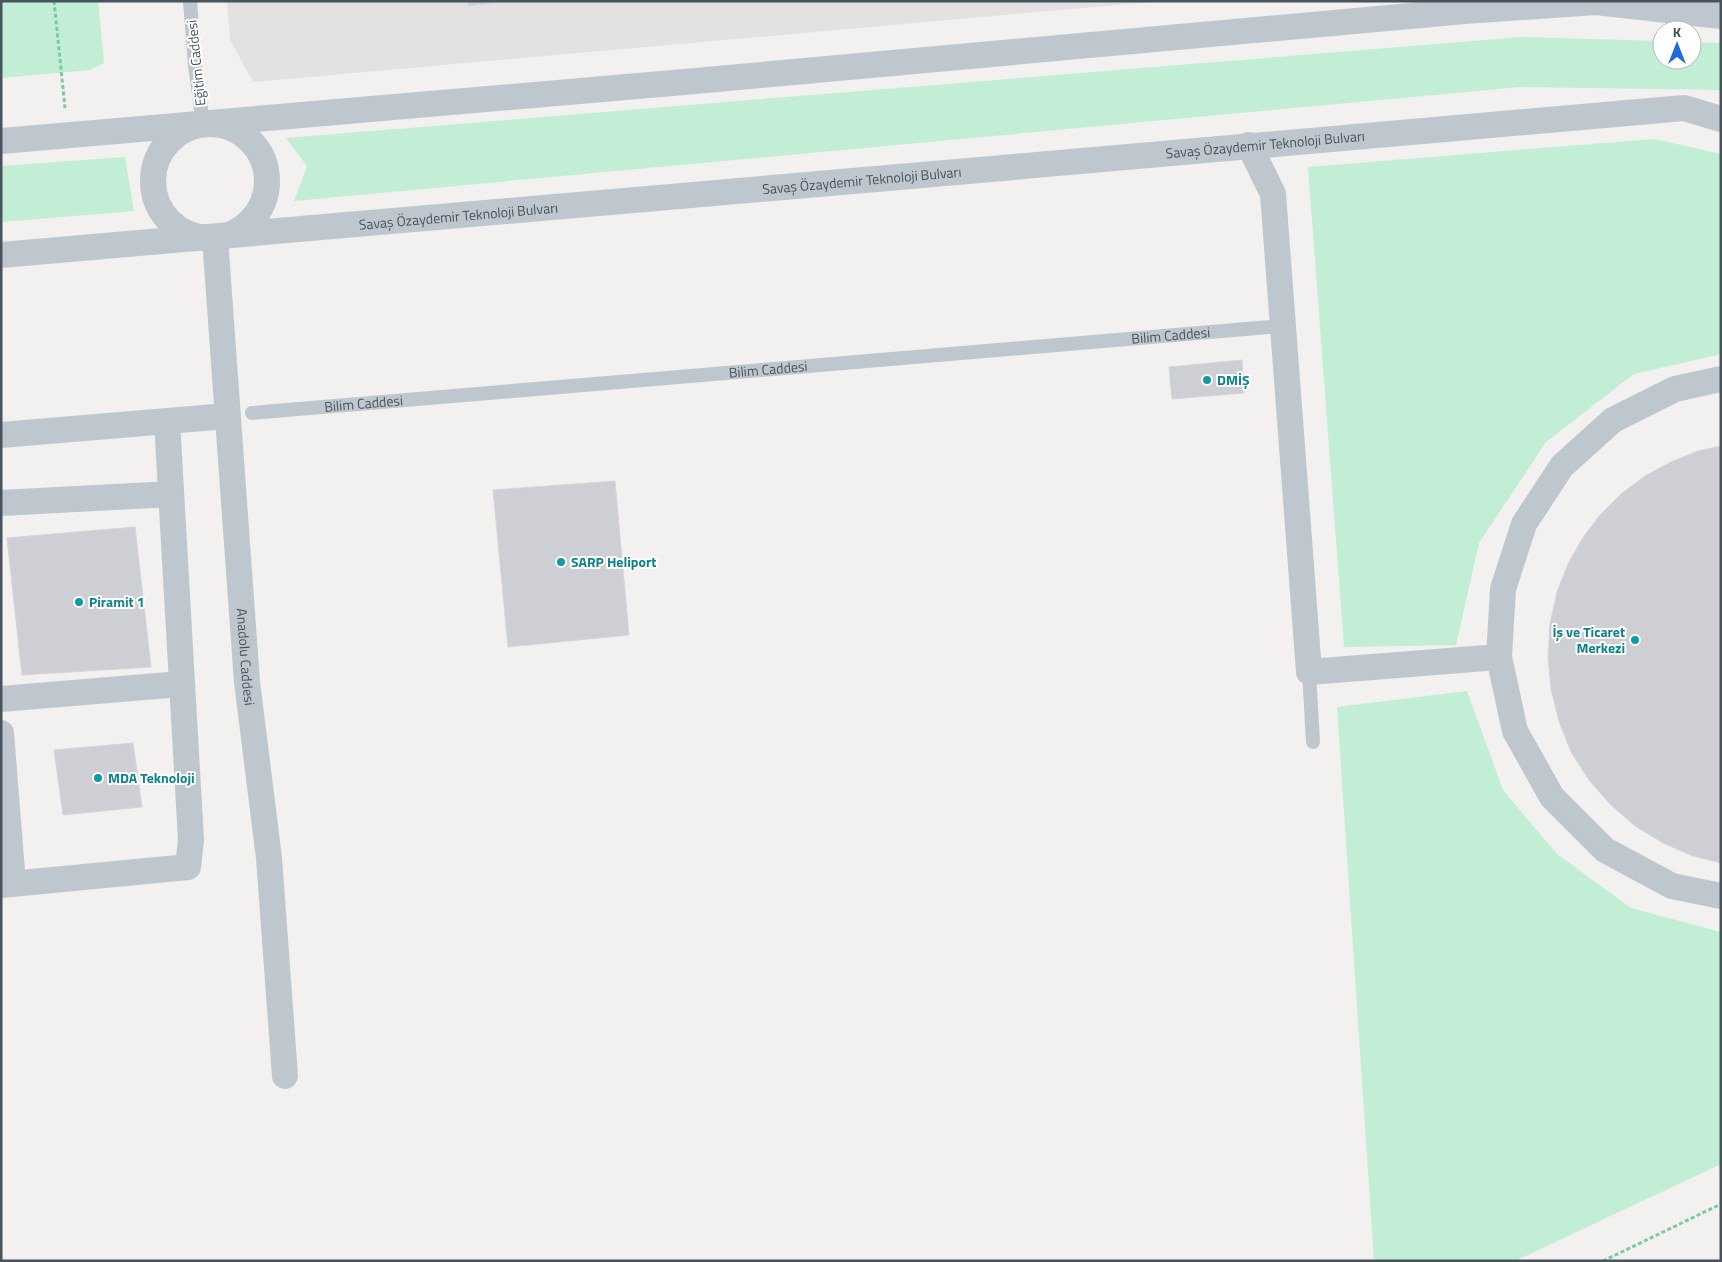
<svg xmlns="http://www.w3.org/2000/svg" width="1722" height="1262" font-family="'Titillium Web',sans-serif">
<rect width="100%" height="100%" fill="#f3f0f0"/>
<path fill="#e3e1e2" d="M 227,1 L 1162,1 L 253,82 L 230,40 Z"/>
<g fill="#c1eed4">
<path d="M 1,1 L 98,1 L 104,63 L 90,70 L 1,78 Z"/>
<path d="M 1522,37 L 1662,41 L 1662,60 L 1692,60 L 1692,42 L 1721,43 L 1721,90 L 1520,87 L 294,201 L 307,166 L 286,138 Z"/>
<path d="M 1654,139 L 1721,154 L 1721,354 L 1634,374 L 1546,442 L 1479,543 L 1456,645 L 1344,647 L 1308,167 Z"/>
<path d="M 125,157 L 134,211 L 1,222 L 1,166 Z"/>
<path d="M 1467,691 L 1503,790 L 1557,854 L 1631,908 L 1721,932 L 1721,1164 L 1515,1261 L 1374,1261 L 1337,707 Z"/>
</g>
<g fill="#cdcfd4" stroke="#d5d6db">
<path d="M 468,1 L 507,1 L 468,6 Z"/>
<path d="M 1242,360 L 1244,393 L 1172,399 L 1169,367 Z"/>
<path d="M 1721,446 L 1721,863 L 1693,856 L 1663,843 L 1635,826 L 1610,804 L 1589,780 L 1571,752 L 1559,721 L 1551,689 L 1548,657 L 1550,624 L 1557,592 L 1568,564 L 1582,539 L 1600,515 L 1621,494 L 1645,476 L 1671,462 L 1698,451 Z"/>
<path d="M 615,481 L 629,635 L 508,647 L 493,490 Z"/>
<path d="M 135,527 L 151,667 L 22,675 L 7,538 Z"/>
<path d="M 133,743 L 142,807 L 63,815 L 54,750 Z"/>
</g>
<g fill="none" stroke-linecap="round" stroke-linejoin="round">
<g stroke="#7acaa6" stroke-width="3" stroke-dasharray="4 2.5" stroke-linecap="butt">
<path d="M 54,1 L 65,108"/>
<path d="M 1603,1261 L 1721,1204"/>
</g>
<g stroke="#bfc7ce" stroke-width="14">
<path d="M 190,1 L 195,65 L 203,124"/>
<path id="s1" d="M 252,413 L 1282,326"/>
<path d="M 1309,672 L 1313,742"/>
</g>
<g stroke="#bfc7ce" stroke-width="26">
<circle cx="210" cy="181" r="57"/>
<path d="M 1,141 L 684,82 L 1465,11 L 1596,2 L 1721,16"/>
<path d="M 1249,145 L 1273,194 L 1309,672 L 1499,657"/>
<path id="s2" d="M 215,238 L 247,682 L 269,858 L 285,1076"/>
<path id="s3" d="M 1,255 C 562,209 1123,156 1684,108 L 1721,119"/>
<path d="M 1721,379 L 1675,389 L 1613,420 L 1562,466 L 1524,524 L 1503,589 L 1499,657 L 1515,731 L 1552,797 L 1605,850 L 1672,886 L 1721,896"/>
<path d="M 1,435 L 227,416"/>
<path d="M 1,503 L 171,494"/>
<path d="M 1,699 L 181,684"/>
<path d="M 1,733 L 13,884"/>
<path d="M 1,885 L 188,867 L 191,840 L 167,421"/>
</g>
</g>
<g fill="#0f9aa8" stroke="#fff" stroke-width="2">
<circle cx="1207" cy="380" r="5"/>
<circle cx="561" cy="562" r="5"/>
<circle cx="79" cy="602" r="5"/>
<circle cx="1635" cy="640" r="5"/>
<circle cx="98" cy="778" r="5"/>
</g>
<g text-anchor="middle" stroke-width="4" stroke-linejoin="round" paint-order="stroke">
<g font-size="14" fill="#49535d" stroke="#fff">
<text transform="translate(196 63) rotate(-96)" y="5">Eğitim Caddesi</text>
<text dy="5" stroke="none"><textPath href="#s3" startOffset="1269">Savaş Özaydemir Teknoloji Bulvarı</textPath></text>
<text dy="5" stroke="none"><textPath href="#s3" startOffset="864">Savaş Özaydemir Teknoloji Bulvarı</textPath></text>
<text dy="5" stroke="none"><textPath href="#s3" startOffset="459">Savaş Özaydemir Teknoloji Bulvarı</textPath></text>
<text dy="5" stroke="none"><textPath href="#s1" startOffset="922">Bilim Caddesi</textPath></text>
<text dy="5" stroke="none"><textPath href="#s1" startOffset="518">Bilim Caddesi</textPath></text>
<text dy="5" stroke="none"><textPath href="#s1" startOffset="112">Bilim Caddesi</textPath></text>
<text dy="5" stroke="none"><textPath href="#s2" startOffset="420">Anadolu Caddesi</textPath></text>
</g>
<g font-size="14" font-weight="bold" fill="#0d838f" stroke="#fff" text-anchor="start">
<text x="1217" y="385">DMİŞ</text>
<text x="571" y="567">SARP Heliport</text>
<text x="89" y="607">Piramit 1</text>
<text x="1625" y="637" text-anchor="end">İş ve Ticaret<tspan x="1625" dy="16">Merkezi</tspan></text>
<text x="108" y="783">MDA Teknoloji</text>
</g>
</g>
<rect width="1722" height="1262" fill="none" stroke="#49535d" stroke-width="5"/>
<g transform="translate(1677 45)"><circle r="24" fill="#ffffff" stroke="#b6babe"/>
<path d="M0-4L9 19L0 12L-9 19Z" fill="#216adc"/>
<text y="-8" font-size="14" font-weight="bold" text-anchor="middle" fill="#49535d">K</text>
</g>
</svg>
